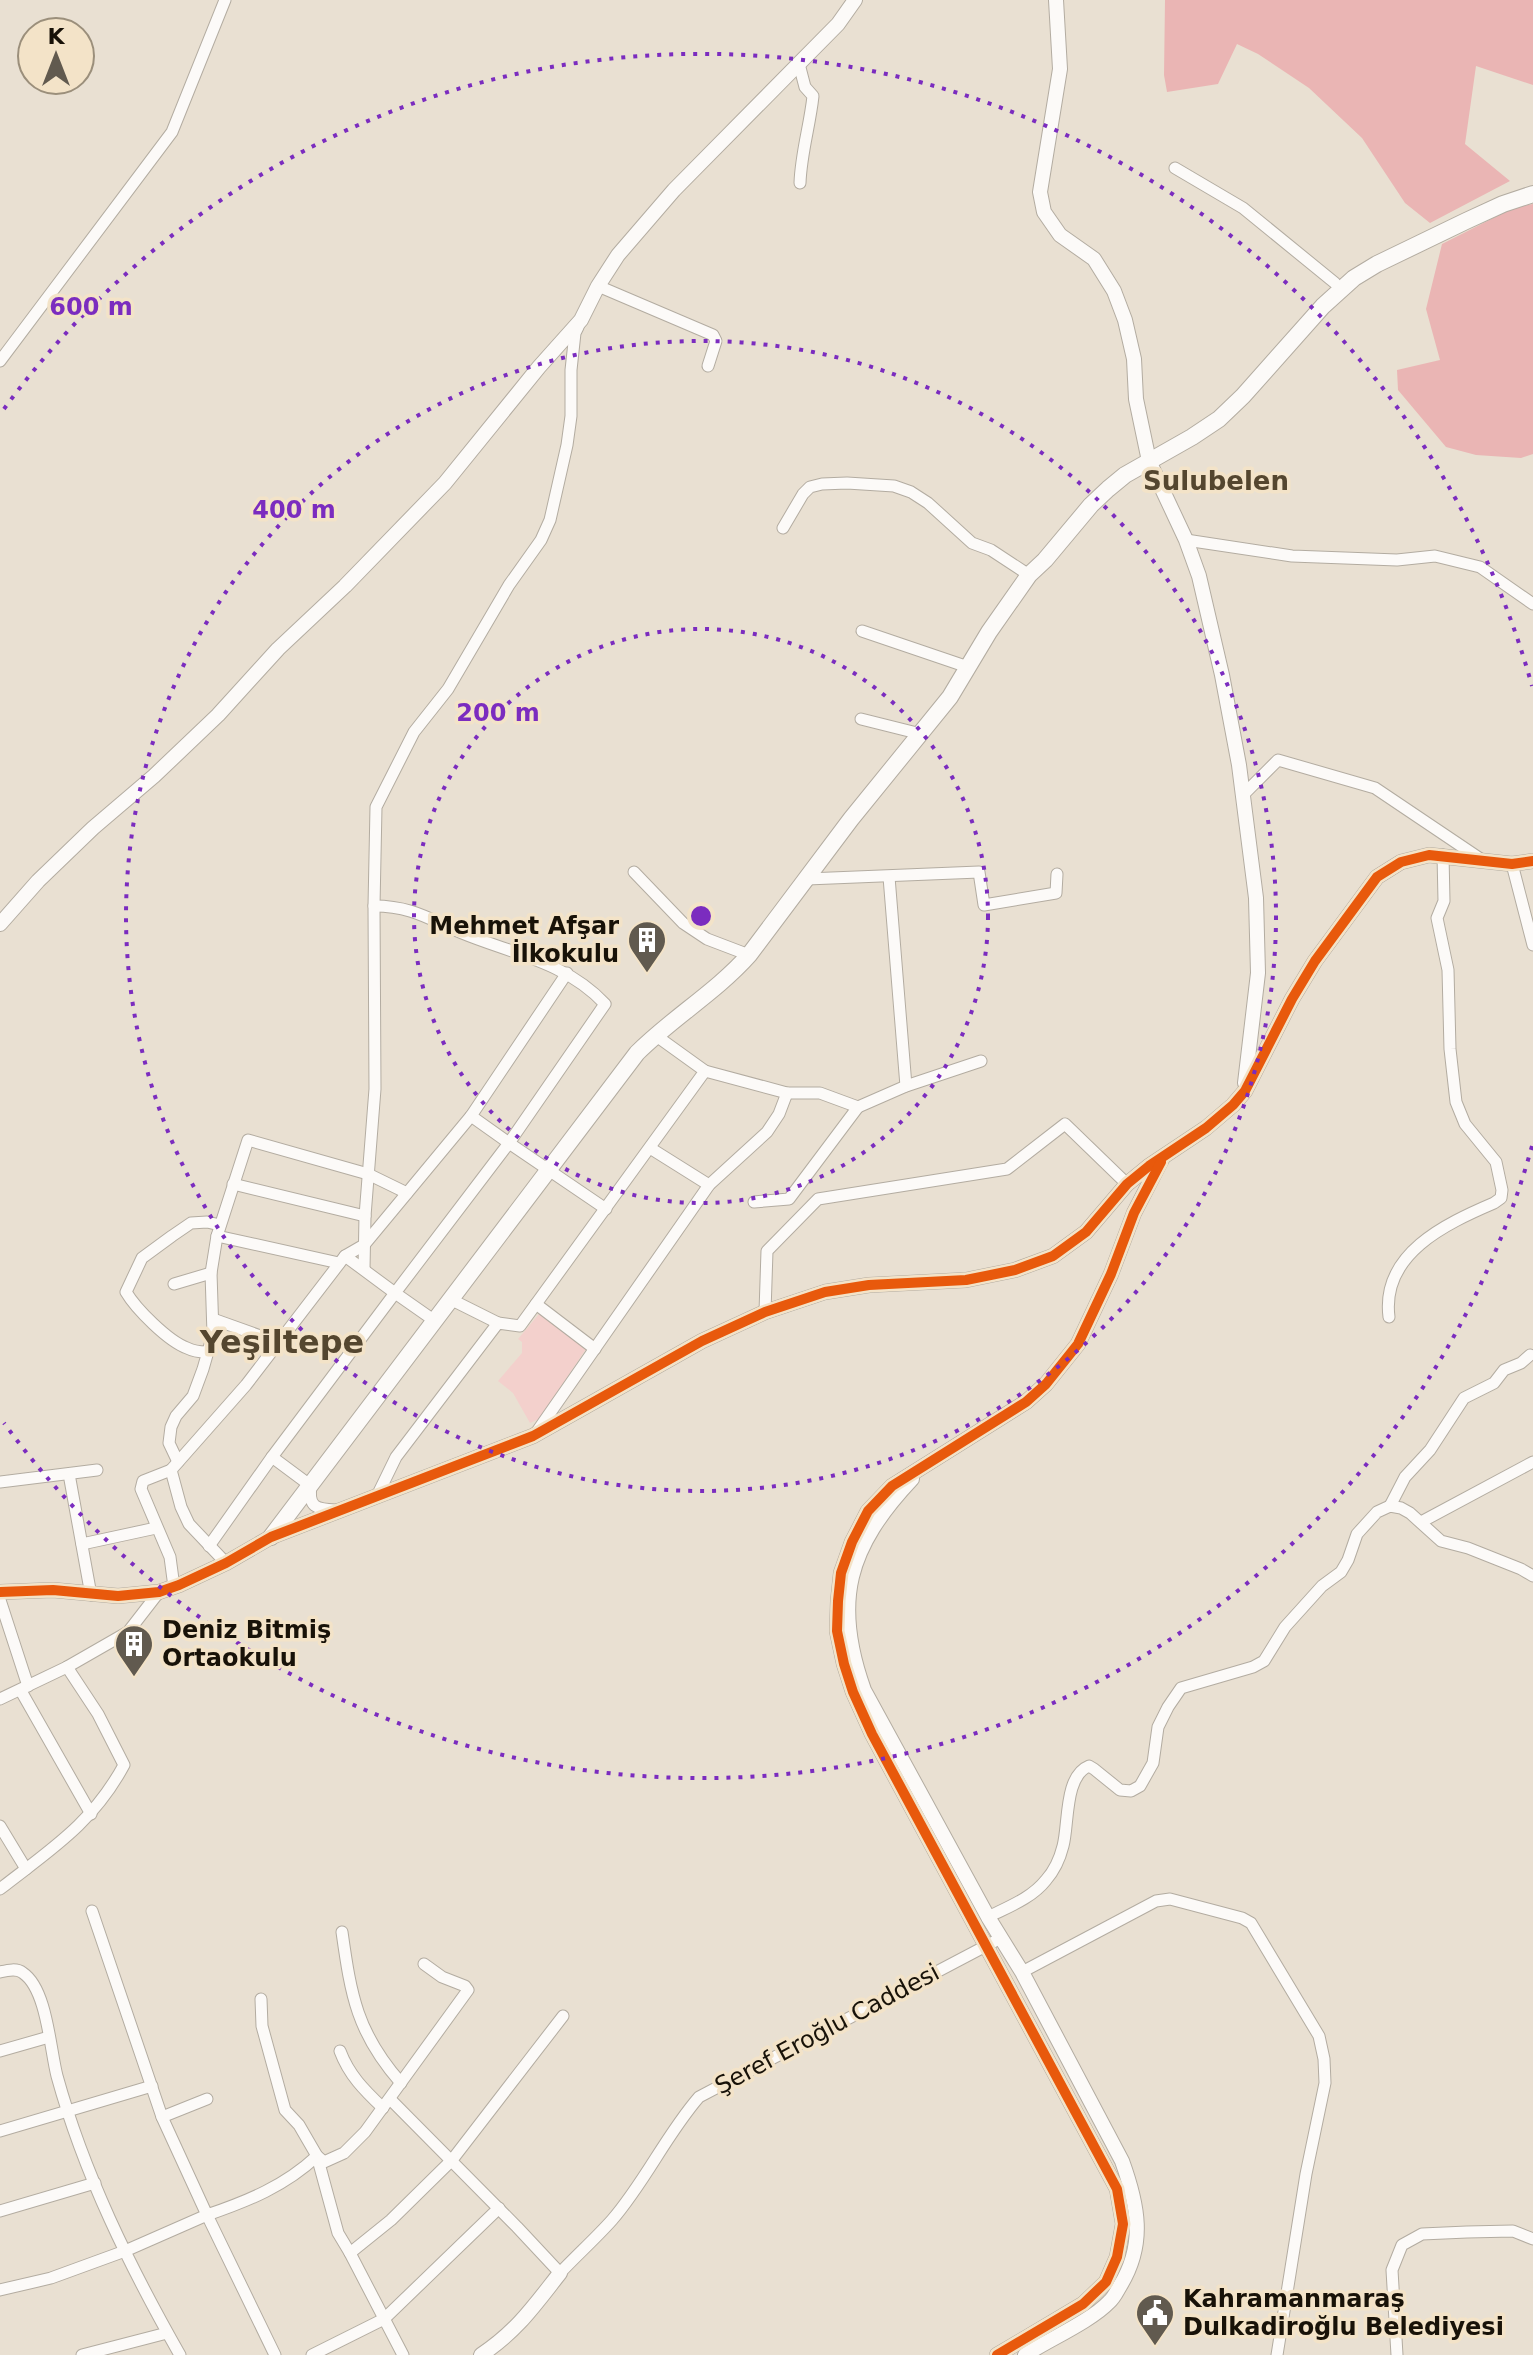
<svg xmlns="http://www.w3.org/2000/svg" width="1533" height="2355" font-family="'DejaVu Sans',sans-serif">
<rect width="100%" height="100%" fill="#e9e0d2"/>
<path fill="#f3d0cc" d="M 539,1314 L 586,1349 L 539,1419 L 530,1423 L 513,1393 L 498,1381 L 522,1353 L 522,1342 L 518,1339 Z"/>
<g fill="#eab5b4">
<path d="M 1165,0 L 1533,0 L 1533,85 L 1476,66 L 1465,144 L 1510,181 L 1430,223 L 1405,203 L 1362,138 L 1309,88 L 1258,54 L 1237,44 L 1218,84 L 1167,92 L 1164,75 Z"/>
<path d="M 1533,204 L 1533,454 L 1521,458 L 1476,455 L 1446,447 L 1398,390 L 1397,370 L 1440,360 L 1426,309 L 1442,244 L 1513,208 Z"/>
</g>
<g fill="none" stroke-linecap="round" stroke-linejoin="round">
<defs>
<g id="minor">
<path d="M 799,64 L 805,87 L 813,96 C 810,125 801,153 800,183"/>
<path d="M 1175,168 L 1243,208 L 1335,283"/>
<path d="M 598,286 L 713,335 L 716,341 L 708,366"/>
<path d="M 0,361 L 172,132 L 225,0"/>
<path d="M 783,528 L 803,494 L 810,487 L 822,484 L 847,483 L 894,486 L 911,492 L 928,503 L 972,543 L 991,550 L 1029,575"/>
<path d="M 1186,540 L 1292,556 L 1397,560 L 1435,556 L 1480,567 L 1533,604"/>
<path d="M 862,631 L 968,667"/>
<path d="M 861,719 L 921,734"/>
<path d="M 1243,795 L 1278,760 L 1375,788 L 1482,860"/>
<path d="M 1512,864 L 1533,945"/>
<path d="M 634,872 L 683,923 L 707,939 L 749,955"/>
<path d="M 889,877 L 906,1086"/>
<path d="M 807,879 L 979,872 L 984,905 L 1056,893 L 1057,874"/>
<path d="M 374,906 C 411,906 429,919 462,933 C 513,954 566,962 605,1004 L 509,1143 L 606,1209"/>
<path d="M 705,1071 L 787,1093 L 820,1093 L 858,1107 L 906,1086 L 981,1061"/>
<path d="M 650,1148 L 709,1185"/>
<path d="M 233,1184 L 365,1216"/>
<path d="M 754,1202 L 789,1199 L 858,1107"/>
<path d="M 217,1236 L 339,1263"/>
<path d="M 364,1269 L 365,1216 L 375,1089 L 374,906 L 376,807 L 414,732 L 448,689 L 509,585 L 541,540 L 550,520 L 567,445 L 571,416 L 571,370 L 575,333 L 578,327"/>
<path d="M 174,1284 L 211,1273"/>
<path d="M 452,1300 L 498,1323"/>
<path d="M 536,1304 L 595,1349"/>
<path d="M 765,1312 L 767,1251 L 818,1199 L 1007,1169 L 1065,1124 L 1127,1184"/>
<path d="M 1389,1317 C 1381,1254 1445,1224 1494,1203 L 1501,1198 L 1502,1190 L 1496,1162 L 1465,1124 L 1456,1102 L 1450,1049 L 1448,970 L 1437,918 L 1444,901 L 1443,855"/>
<path d="M 213,1319 L 277,1342"/>
<path d="M 435,1321 L 395,1293 L 509,1143 L 471,1116"/>
<path d="M 206,1352 C 200,1352 193,1351 187,1348 C 168,1341 136,1309 126,1292 L 142,1258 L 172,1236 L 191,1223 L 207,1222 L 220,1225"/>
<path d="M 536,1433 L 709,1185 L 767,1132 L 779,1114 L 787,1093"/>
<path d="M 272,1457 L 311,1486 C 308,1507 316,1509 335,1510"/>
<path d="M 178,1462 L 169,1443 L 171,1427 L 176,1416 L 193,1396 L 203,1369 L 213,1334 L 211,1273 L 217,1236 L 248,1140 L 368,1174 L 407,1193"/>
<path d="M 171,1470 L 143,1481 L 141,1489 L 170,1557 L 174,1587"/>
<path d="M 69,1474 L 91,1595"/>
<path d="M 0,1482 L 97,1470"/>
<path d="M 377,1496 L 396,1457 L 498,1323 L 520,1326 L 705,1071 L 655,1035"/>
<path d="M 1390,1506 L 1405,1477 L 1430,1450 L 1464,1398 L 1494,1383 L 1504,1370 L 1521,1363 L 1530,1355"/>
<path d="M 1421,1522 L 1533,1462"/>
<path d="M 82,1544 L 156,1528"/>
<path d="M 209,1546 L 272,1457 L 395,1293 L 345,1256"/>
<path d="M 226,1563 L 189,1524 L 181,1507 L 171,1470 L 246,1385 L 345,1256 L 364,1245 L 471,1116 L 567,973"/>
<path d="M 0,1600 L 28,1686"/>
<path d="M 21,1691 L 91,1814"/>
<path d="M 0,1699 L 67,1667 L 128,1632 L 159,1592"/>
<path d="M 0,1826 L 26,1869"/>
<path d="M 0,1889 C 51,1849 92,1824 124,1765 L 98,1714 L 67,1667"/>
<path d="M 92,1911 L 162,2117 L 207,2215 C 248,2201 285,2186 317,2156 L 324,2162 L 344,2153 L 365,2132 L 468,1990 L 465,1986 L 442,1977 L 424,1964"/>
<path d="M 988,1917 C 1008,1907 1032,1898 1046,1880 C 1054,1871 1060,1858 1063,1846 C 1069,1824 1064,1776 1089,1766 L 1094,1769 L 1120,1790 L 1131,1791 L 1140,1786 L 1153,1763 L 1158,1727 L 1168,1707 L 1181,1688 L 1253,1667 L 1264,1661 L 1285,1627 L 1322,1586 L 1341,1572 L 1348,1560 L 1357,1534 L 1377,1512 L 1390,1506 L 1401,1508 L 1410,1513 L 1441,1541 L 1468,1548 L 1521,1569 L 1533,1576"/>
<path d="M 342,1932 C 351,1996 357,2033 401,2083"/>
<path d="M 0,1972 C 8,1970 17,1968 23,1973 C 47,1989 50,2049 57,2076 C 84,2174 130,2267 180,2355"/>
<path d="M 1022,1972 L 1156,1901 L 1170,1899 L 1242,1918 L 1251,1923 L 1319,2036 L 1324,2059 L 1325,2083 L 1306,2174 L 1277,2355"/>
<path d="M 261,1999 L 262,2026 L 285,2110 L 299,2125 L 317,2156 L 338,2233 L 350,2253"/>
<path d="M 0,2051 L 49,2037"/>
<path d="M 340,2051 C 349,2075 364,2090 383,2108"/>
<path d="M 390,2099 L 517,2227 L 560,2273 C 577,2255 596,2238 612,2220 C 645,2182 666,2135 699,2097 L 1001,1938"/>
<path d="M 162,2117 L 207,2099"/>
<path d="M 0,2131 L 152,2086"/>
<path d="M 0,2211 L 95,2183"/>
<path d="M 0,2290 L 51,2278 L 125,2251 L 207,2215 L 275,2355"/>
<path d="M 82,2355 L 167,2333"/>
<path d="M 312,2355 L 384,2319 L 499,2208"/>
<path d="M 403,2355 L 350,2253 L 391,2220 L 452,2160 L 563,2016"/>
<path d="M 1397,2355 L 1392,2270 L 1402,2245 L 1422,2234 L 1467,2232 L 1513,2231 L 1533,2239"/>
</g>
<g id="tertiary">
<path d="M 1056,0 L 1060,69 L 1040,192 L 1044,212 L 1060,235 L 1094,259 L 1114,291 L 1125,320 L 1134,359 L 1136,399 L 1149,461 L 1186,540 L 1199,576 L 1222,675 L 1239,765 L 1256,898 L 1258,973 L 1245,1083"/>
<path d="M 0,924 L 38,881 L 93,828 L 154,776 L 218,715 L 278,649 L 345,586 L 445,483 L 539,367 L 581,320 L 598,286 L 618,255 L 674,190 L 838,24 L 855,0"/>
<path d="M 912,1479 C 848,1547 832,1601 864,1690 L 988,1917 L 1022,1972 L 1122,2161 C 1138,2205 1146,2244 1120,2286 C 1117,2291 1114,2298 1109,2302 C 1091,2321 1048,2340 1025,2355"/>
<path d="M 0,1592 L 53,1590 L 118,1596 L 159,1592 L 179,1585 L 226,1563 L 271,1537 L 533,1436 L 702,1341 L 765,1312 L 825,1292 L 869,1285 L 966,1280 L 1015,1270 L 1053,1256 L 1086,1232 L 1127,1184 L 1149,1166 L 1206,1128 L 1233,1105 L 1245,1091 L 1292,999 L 1315,961 L 1377,877 L 1401,862 L 1429,855 L 1512,864 L 1533,861"/>
<path d="M 481,2355 C 517,2331 534,2306 560,2273"/>
<path d="M 997,2355 L 1083,2304 L 1106,2282 L 1117,2257 L 1123,2224 L 1117,2189 L 872,1734 L 853,1692 L 844,1664 L 837,1631 L 838,1601 L 841,1573 L 852,1542 L 868,1511 L 892,1486 L 1026,1402 L 1046,1384 L 1078,1344 L 1111,1274 L 1134,1213 L 1162,1159"/>
</g>
<path id="secondary" d="M 271,1537 L 637,1053 C 672,1018 716,992 749,955 L 851,819 L 950,697 L 989,632 L 1029,575 L 1045,560 L 1091,505 L 1108,489 L 1125,475 L 1192,437 L 1219,419 L 1243,396 L 1323,306 L 1354,278 L 1377,264 L 1466,221 L 1503,204 L 1533,194"/>
</defs>
<use href="#minor" stroke="#b3aca1" stroke-width="13"/>
<use href="#tertiary" stroke="#b3aca1" stroke-width="16"/>
<use href="#secondary" stroke="#b3aca1" stroke-width="18"/>
<use href="#minor" stroke="#fcfaf8" stroke-width="11"/>
<use href="#tertiary" stroke="#fcfaf8" stroke-width="14"/>
<use href="#secondary" stroke="#fcfaf8" stroke-width="16"/>
<defs>
<g id="cycleway">
<path d="M 0,1592 L 53,1590 L 118,1596 L 159,1592 L 179,1585 L 226,1563 L 271,1537 L 533,1436 L 702,1341 L 765,1312 L 825,1292 L 869,1285 L 966,1280 L 1015,1270 L 1053,1256 L 1086,1232 L 1127,1184 L 1149,1166 L 1206,1128 L 1233,1105 L 1245,1091 L 1292,999 L 1315,961 L 1377,877 L 1401,862 L 1429,855 L 1512,864 L 1533,861"/>
<path d="M 997,2355 L 1083,2304 L 1106,2282 L 1117,2257 L 1123,2224 L 1117,2189 L 872,1734 L 853,1692 L 844,1664 L 837,1631 L 838,1601 L 841,1573 L 852,1542 L 868,1511 L 892,1486 L 1026,1402 L 1046,1384 L 1078,1344 L 1111,1274 L 1134,1213 L 1161,1162"/>
</g>
</defs>
<use href="#cycleway" stroke="#f3e3c8" stroke-width="15"/>
<use href="#cycleway" stroke="#e8590c" stroke-width="10"/>
</g>
<g fill="none" stroke="#7b2cbf" stroke-width="4" stroke-dasharray="4 8">
<circle cx="701" cy="916" r="287"/>
<circle cx="701" cy="916" r="575"/>
<path d="M1532 1146A862 862 0 0 1 4 1423M4 409A862 862 0 0 1 1532 686"/>
</g>
<defs>
<symbol id="building-pin" viewBox="-11 -11 22 30"><path d="M0 17L-7.5 6A9.5 9.5 0 1 1 7.5 6Z" fill="#615a4f" stroke="#f3e3c8"/><path d="M-4-6H4V6H1V3H-1V6H-4ZM-2.5-4.3h1.7v1.8h-1.7ZM.8-4.3h1.7v1.8H.8ZM-2.5-1h1.7V.8h-1.7ZM.8-1h1.7V.8H.8Z" fill="#fff"/></symbol>
<symbol id="civic-pin" viewBox="-11 -11 22 30"><path d="M0 17L-7.5 6A9.5 9.5 0 1 1 7.5 6Z" fill="#615a4f" stroke="#f3e3c8"/><path d="M-.6-6.5H3V-4.5H.6V-3L4-1V1h2V6H-6V1h2V-1L-.6-3ZM-1.2 2.5V6h2.4V2.5Z" fill="#fff"/></symbol>
</defs>
<g fill-rule="evenodd">
<use href="#building-pin" x="625" y="918" width="44" height="60"/>
<use href="#building-pin" x="112" y="1622" width="44" height="60"/>
<use href="#civic-pin" x="1133" y="2291" width="44" height="60"/>
</g>
<g text-anchor="middle" stroke-width="7" stroke-linejoin="round" paint-order="stroke">
<g font-size="24" font-weight="bold" fill="#181208" stroke="#f3e3c8" text-anchor="start">
<text x="619" y="934" text-anchor="end">Mehmet Afşar<tspan x="619" dy="28">İlkokulu</tspan></text>
<text x="162" y="1638">Deniz Bitmiş<tspan x="162" dy="28">Ortaokulu</tspan></text>
<text x="1183" y="2307">Kahramanmaraş<tspan x="1183" dy="28">Dulkadiroğlu Belediyesi</tspan></text>
</g>
<g font-size="24" fill="#181208" stroke="#f3e3c8">
<text transform="translate(827 2029) rotate(-28)" y="8">Şeref Eroğlu Caddesi</text>
</g>
<g font-size="26" font-weight="bold" fill="#54462f" stroke="#f3e3c8">
<text x="1216" y="490">Sulubelen</text>
</g>
<g font-size="32" font-weight="bold" fill="#54462f" stroke="#f3e3c8">
<text x="282" y="1353">Yeşiltepe</text>
</g>
</g>
<circle cx="701" cy="916" r="12" fill="#7b2cbf" stroke="#f3e3c8" stroke-width="4"/>
<g font-size="24" text-anchor="middle" font-weight="bold" fill="#7b2cbf" stroke="#f3e3c8" stroke-width="7" stroke-linejoin="round" paint-order="stroke">
<text x="91" y="315">600 m</text>
<text x="294" y="518">400 m</text>
<text x="498" y="721">200 m</text>
</g>
<g transform="translate(56 56)"><circle r="38" fill="#f3e3c8" stroke="#9b8f7b" stroke-width="2"/>
<path d="M0-6L14 30L0 20L-14 30Z" fill="#615a4f"/>
<text y="-12" font-size="22" font-weight="bold" text-anchor="middle" fill="#181208">K</text>
</g>
</svg>
